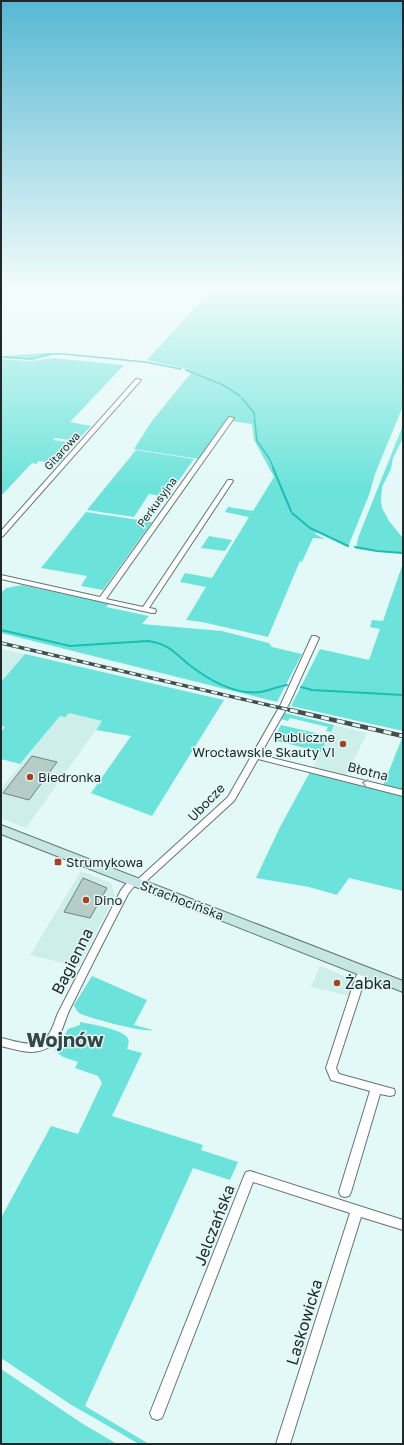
<svg xmlns="http://www.w3.org/2000/svg" width="404" height="1445" font-family="'Golos Text',sans-serif">
<rect width="100%" height="100%" fill="#e3f9f7"/>
<g fill="#ceeeea">
<path d="M 1,649 L 25,654 L 1,682 Z"/>
<path d="M 69,713 L 102,721 L 26,828 L 1,818 L 1,789 L 60,716 Z"/>
<path d="M 334,725 L 367,733 L 346,776 L 313,768 Z"/>
<path d="M 81,871 L 111,883 L 115,895 L 79,967 L 30,955 Z"/>
<path d="M 320,966 L 355,980 L 350,996 L 311,987 Z"/>
</g>
<g fill="#6ce3da">
<path d="M 216,285 L 403,285 L 403,406 L 375,474 L 369,495 L 348,547 L 317,531 L 315,534 L 325,539 L 313,538 L 302,562 L 300,561 L 268,637 L 202,622 L 186,620 L 206,587 L 180,582 L 185,573 L 212,578 L 249,517 L 225,512 L 228,507 L 253,511 L 274,477 L 254,440 L 252,424 L 232,421 L 233,418 L 228,418 L 199,459 L 134,449 L 152,421 L 191,373 L 185,371 L 186,369 L 147,360 Z"/>
<path d="M 49,353 L 52,356 L 28,360 L 1,358 L 1,356 Z"/>
<path d="M 54,358 L 124,365 L 70,422 L 91,426 L 77,441 L 55,438 L 53,440 L 74,443 L 63,456 L 65,457 L 58,464 L 39,461 L 36,464 L 32,463 L 1,496 L 1,359 L 30,361 Z"/>
<path d="M 403,419 L 403,438 L 393,458 L 391,469 L 382,487 L 381,500 L 382,508 L 389,521 L 403,538 L 403,554 L 356,549 L 358,538 L 401,430 Z"/>
<path d="M 136,450 L 194,459 L 167,497 L 149,494 L 134,517 L 87,510 Z"/>
<path d="M 86,512 L 152,522 L 103,590 L 81,586 L 87,576 L 41,568 Z"/>
<path d="M 209,536 L 232,540 L 225,551 L 201,548 Z"/>
<path d="M 403,563 L 403,731 L 291,706 L 320,649 L 369,660 L 380,629 L 370,627 L 372,620 L 383,621 Z"/>
<path d="M 22,585 L 109,604 L 106,607 L 149,616 L 142,624 L 222,631 L 269,643 L 272,647 L 302,654 L 277,702 L 1,633 L 1,593 L 6,588 Z"/>
<path d="M 25,654 L 224,700 L 152,816 L 91,793 L 131,736 L 96,730 L 102,721 L 69,713 L 65,717 L 60,716 L 20,764 L 1,759 L 1,732 L 5,727 L 1,726 L 1,682 Z"/>
<path d="M 285,713 L 334,725 L 331,732 L 326,731 L 328,727 L 290,718 L 288,721 L 281,719 Z"/>
<path d="M 281,725 L 328,736 L 321,752 L 273,740 Z"/>
<path d="M 402,738 L 403,738 L 403,791 L 383,786 Z"/>
<path d="M 310,772 L 403,795 L 403,891 L 349,878 L 337,895 L 309,887 L 256,878 L 280,827 Z"/>
<path d="M 92,976 L 147,1000 L 134,1025 L 153,1030 C 145,1033 88,1018 79,1013 C 77,1011 75,1008 74,1005 Z"/>
<path d="M 80,1022 C 91,1024 120,1029 127,1037 C 130,1041 128,1046 127,1049 L 142,1053 L 112,1116 L 203,1145 L 201,1150 L 238,1162 L 230,1180 L 193,1168 L 85,1406 L 149,1444 L 139,1444 L 70,1404 L 1,1358 L 1,1218 L 51,1126 L 78,1134 L 102,1083 L 98,1076 L 75,1068 L 78,1062 L 63,1057 L 55,1051 L 58,1038 L 62,1039 L 68,1029 L 80,1025 Z"/>
<path d="M 1,1369 L 83,1424 L 117,1444 L 1,1444 Z"/>
</g>
<g fill="none" stroke-linecap="round" stroke-linejoin="round">
<g stroke="#1bbeb4" stroke-width="1.5">
<path d="M 1,357 L 33,359 L 48,354 L 64,354 L 145,362 L 181,369"/>
<path d="M 186,370 L 223,385 L 240,396"/>
<path d="M 242,398 L 254,413 L 257,441 L 269,458 L 274,469"/>
</g>
<g stroke="#1bbeb4" stroke-width="2">
<path d="M 273,468 L 291,511"/>
<path d="M 292,513 L 310,528 L 348,546"/>
<path d="M 355,547 L 377,551 L 403,553"/>
<path d="M 1,630 L 70,646 L 148,641 C 168,644 173,651 187,663 C 207,679 234,695 260,692 C 269,691 278,686 287,685"/>
<path d="M 301,687 L 312,690 L 403,695"/>
</g>
</g>
<g fill="#b6ccc9" stroke="#6e8280">
<path d="M 32,756 L 57,762 L 29,800 L 3,793 Z"/>
<path d="M 83,878 L 107,888 L 90,918 L 64,912 Z"/>
</g>
<g fill="none" stroke-linecap="round" stroke-linejoin="round">
<defs>
<g id="minor">
<path d="M 136,379 L 141,380 L 3,536 L 1,537 L 1,531 Z"/>
<path d="M 229,417 L 234,418 L 106,599 L 143,607 L 228,480 L 232,480 L 233,481 L 149,608 L 155,609 L 156,611 L 155,613 L 152,613 L 1,579 L 1,575 L 100,597 Z"/>
<path d="M 312,636 L 315,636 L 319,638 L 289,704 L 260,755 L 403,790 L 403,796 L 258,759 L 234,801 L 142,885 L 139,886 L 135,885 L 128,894 C 108,933 88,972 69,1011 C 64,1022 61,1038 51,1046 C 34,1057 19,1050 1,1046 L 1,1038 C 16,1041 38,1051 49,1034 C 53,1028 55,1020 58,1013 L 121,890 L 130,879 L 133,878 L 137,880 L 228,797 L 281,704 Z"/>
<path d="M 364,968 L 368,969 L 369,972 L 365,979 L 336,1068 L 339,1074 L 390,1088 L 394,1089 L 395,1092 L 394,1095 L 390,1096 L 380,1094 L 351,1192 L 349,1196 L 345,1197 L 341,1196 L 339,1192 L 370,1091 L 331,1080 L 326,1068 L 355,979 L 360,969 Z"/>
<path d="M 250,1171 L 403,1220 L 403,1230 L 361,1217 L 290,1444 L 276,1444 L 350,1213 L 253,1182 L 162,1418 L 157,1420 L 152,1418 L 150,1413 L 244,1176 L 246,1172 Z"/>
</g>
<path id="secondary" d="M 1,825 L 403,981 L 403,992 L 1,834 Z"/>
</defs>
<use href="#minor" stroke="#627573" stroke-width="2"/>
<use href="#secondary" stroke="#627573" stroke-width="2"/>
<use href="#minor" fill="#fff" fill-rule="evenodd"/>
<use href="#secondary" fill="#c5e6e3" fill-rule="evenodd"/>
<defs>
<path id="rail-far1" d="M 1,643 L 294,711"/>
<path id="rail" d="M 290,710 L 403,736"/>
</defs>
<use href="#rail-far1" stroke="#444e4d" stroke-width="3.5"/>
<use href="#rail" stroke="#444e4d" stroke-width="4.5"/>
<use href="#rail-far1" stroke="#e3f9f7" stroke-width="2" stroke-dasharray="6" stroke-linecap="butt"/>
<use href="#rail" stroke="#e3f9f7" stroke-width="3" stroke-dasharray="8" stroke-linecap="butt"/>
</g>
<defs><path id="oneway-chevron" d="M-2-3.5L2.5 0L-2 3.5" fill="none" stroke-width="1.6" stroke-linecap="round" stroke-linejoin="round"/></defs>
<use stroke="#9b9f9e" href="#oneway-chevron" transform="translate(365 783) rotate(-166)"/>
<linearGradient id="sky" x2="0" y2="1"><stop stop-color="#56b8d3"/><stop offset="0.59" stop-color="#f2fcfb"/><stop offset="1" stop-color="#f2fcfb" stop-opacity="0"/></linearGradient>
<rect width="404" height="487" fill="url(#sky)"/>
<g fill="#a8411f" stroke="#e3f9f7" stroke-width="1.5">
<circle cx="343" cy="744" r="4"/>
<circle cx="30" cy="777" r="4"/>
<rect x="54" y="858" width="8" height="8" rx="2"/>
<circle cx="86" cy="900" r="4"/>
<circle cx="337" cy="983" r="4"/>
</g>
<g text-anchor="middle" stroke-width="3" stroke-linejoin="round" paint-order="stroke">
<g font-size="11" fill="#212928" stroke="#e3f9f7">
<text transform="translate(62 451) rotate(-48)" y="4">Gitarowa</text>
<text transform="translate(157 502) rotate(-54)" y="4">Perkusyjna</text>
</g>
<g font-size="13" fill="#212928" stroke="#e3f9f7" text-anchor="start">
<text x="335" y="742" text-anchor="end">Publiczne<tspan x="335" dy="15">Wrocławskie Skauty VI</tspan></text>
<text x="38" y="782">Biedronka</text>
<text x="66" y="867">Strumykowa</text>
<text x="94" y="905">Dino</text>
</g>
<g font-size="13" fill="#212928" stroke="#e3f9f7">
<text transform="translate(368 771) rotate(14)" y="5">Błotna</text>
<text transform="translate(206 802) rotate(-46)" y="5">Ubocze</text>
<text transform="translate(182 900) rotate(21)" y="5">Strachocińska</text>
</g>
<g font-size="16" fill="#212928" stroke="#e3f9f7">
<text transform="translate(72 961) rotate(-63)" y="6">Bagienna</text>
<text transform="translate(214 1225) rotate(-69)" y="6">Jelczańska</text>
<text transform="translate(304 1322) rotate(-73)" y="6">Laskowicka</text>
</g>
<g font-size="16" fill="#212928" stroke="#e3f9f7" text-anchor="start">
<text x="345" y="989">Żabka</text>
</g>
<g font-size="20" font-weight="bold" fill="#354745" stroke="#e3f9f7">
<text x="65" y="1047">Wojnów</text>
</g>
</g>
<rect width="404" height="1445" fill="none" stroke="#212928" stroke-width="4"/>
</svg>
